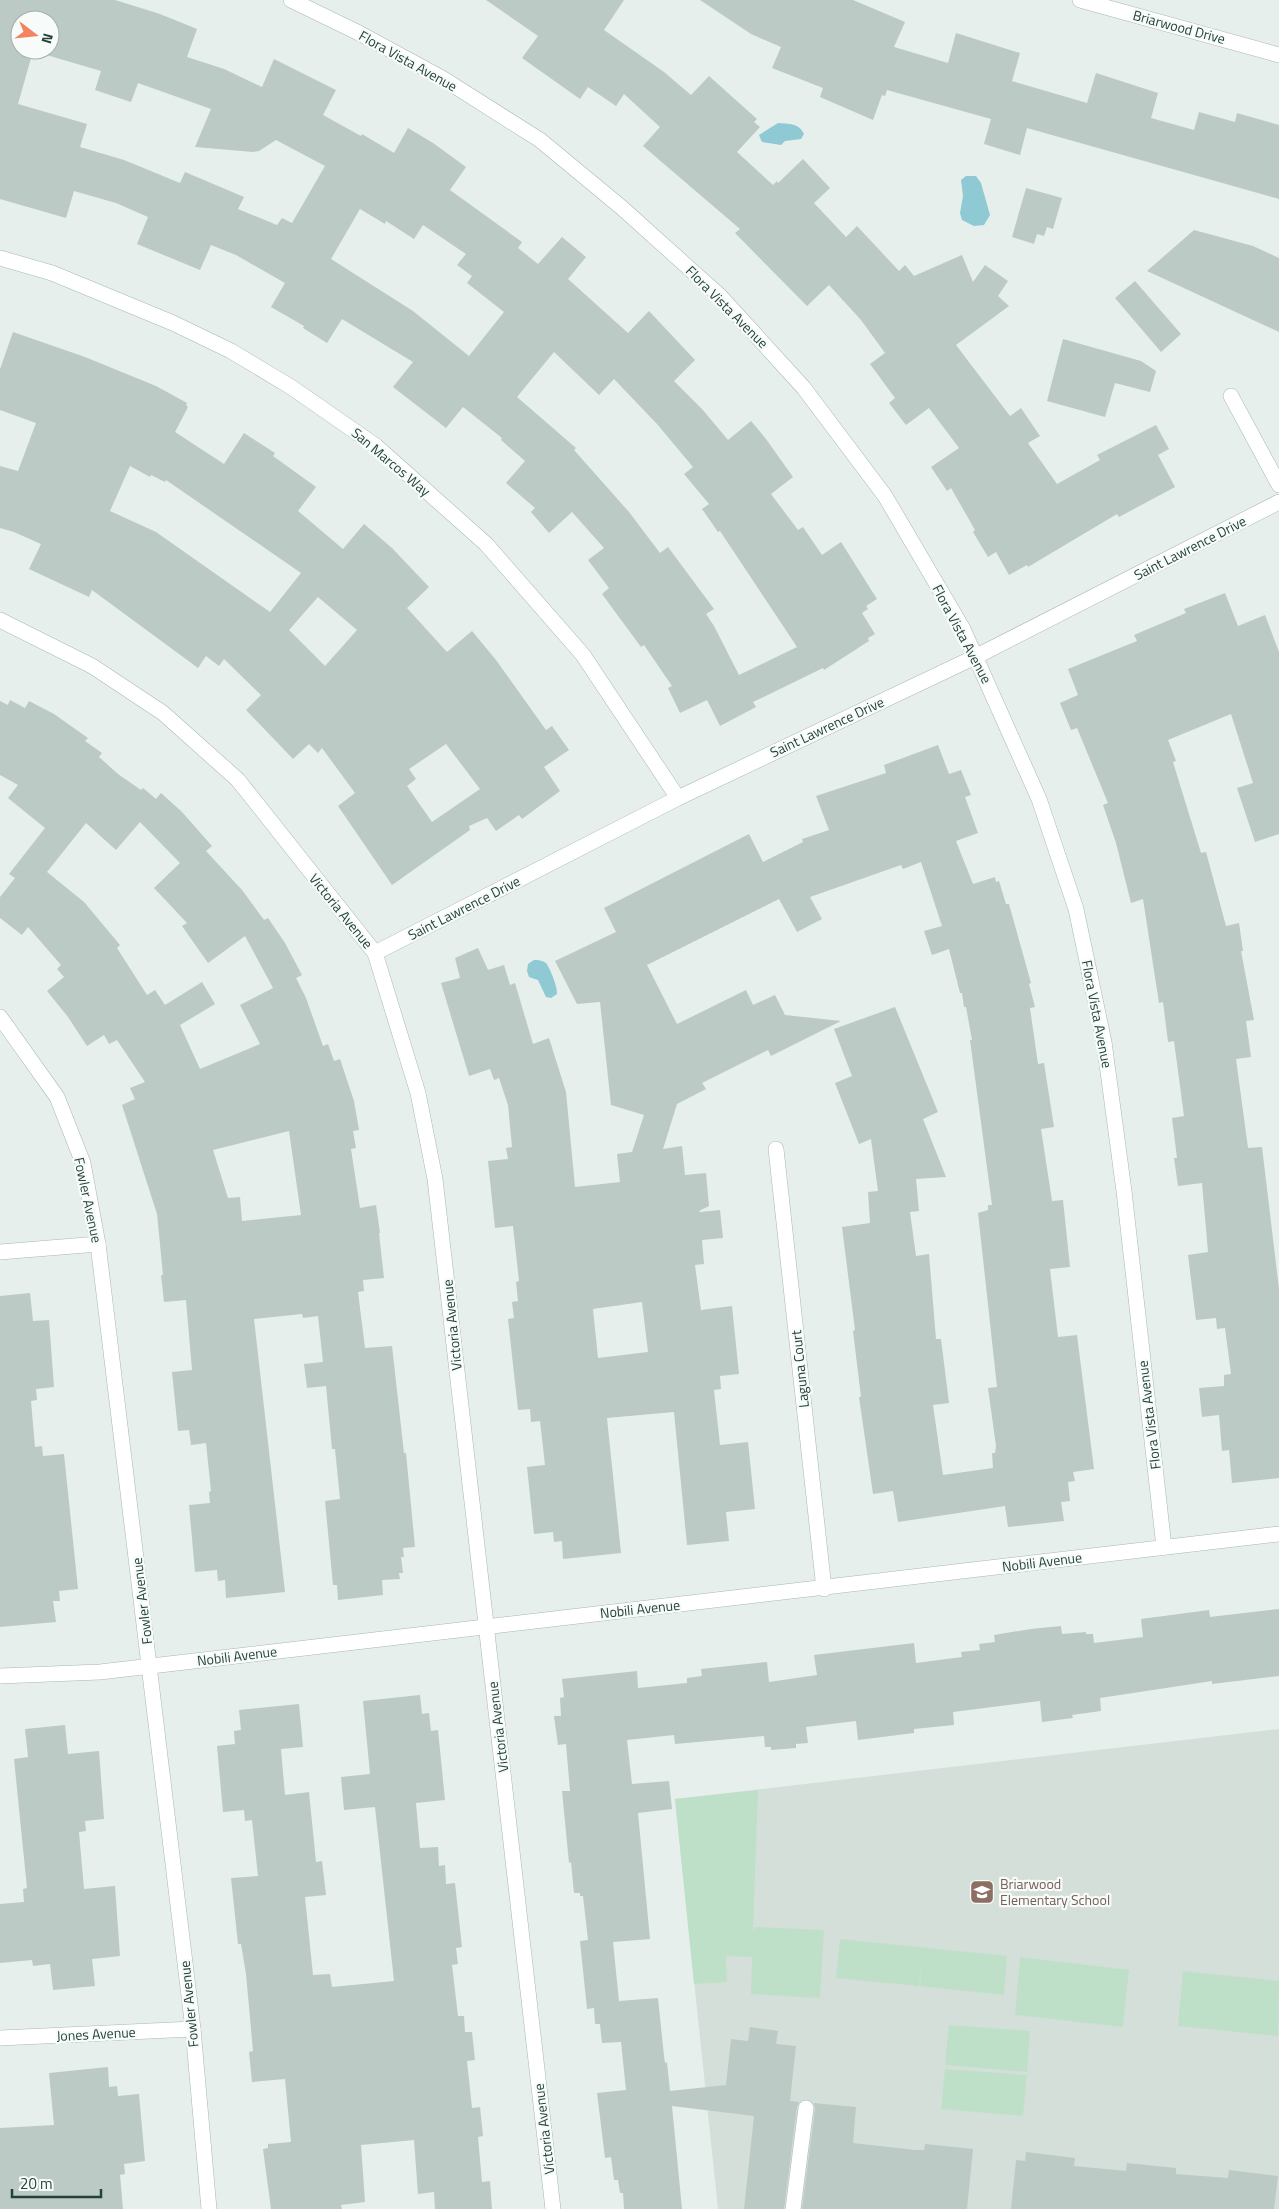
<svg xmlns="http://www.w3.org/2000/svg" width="1279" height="2209" font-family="'Titillium Web',sans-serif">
<rect width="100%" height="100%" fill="#e6efeb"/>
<path fill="#d4dfda" d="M 1279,1729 L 1279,2209 L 718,2209 L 675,1799 Z"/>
<g fill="#bfe0c8">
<path d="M 758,1790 L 753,1933 L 755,1927 L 824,1930 L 820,1998 L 751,1994 L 752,1957 L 726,1956 L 727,1982 L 694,1984 L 675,1799 Z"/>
<path d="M 840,1939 L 1007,1956 L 1004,1995 L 920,1986 L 922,1962 L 919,1986 L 836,1978 Z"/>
<path d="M 1020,1957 L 1129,1970 L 1123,2027 L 1015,2015 Z"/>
<path d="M 1183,1971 L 1279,1981 L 1278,2036 L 1178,2026 Z"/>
<path d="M 949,2025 L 1030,2031 L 1027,2072 L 945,2065 Z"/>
<path d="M 945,2069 L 1027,2075 L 1023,2116 L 941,2109 Z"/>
</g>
<g fill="#8ec9d4">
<path d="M 778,123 C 789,124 799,123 804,134 L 801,139 L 785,141 L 781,145 L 762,142 L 759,135 Z"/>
<path d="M 966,176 L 976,176 L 981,183 L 990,215 L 984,225 L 974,226 L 962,220 L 960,213 L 963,196 L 961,180 Z"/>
<path d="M 534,960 C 538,960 542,960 546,963 C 550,968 558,988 557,994 L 551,998 L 546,997 L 538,980 L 529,977 L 527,971 L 528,964 Z"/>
</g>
<g fill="#bbcac4" fill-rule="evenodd">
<path d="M 0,0 L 115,0 L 160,14 L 197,29 L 187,57 L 224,69 L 262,87 L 274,59 L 336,90 L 323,115 L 361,136 L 362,134 L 394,153 L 408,128 L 433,143 L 466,167 L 450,190 L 522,242 L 518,248 L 538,264 L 562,237 L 586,257 L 568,279 L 628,333 L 649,311 L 695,360 L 674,381 L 702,409 L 728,440 L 751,421 L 766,439 L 793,477 L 771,494 L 798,530 L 803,527 L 822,555 L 841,542 L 877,599 L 866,606 L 868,609 L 862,613 L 875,634 L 868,638 L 869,641 L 824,670 L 823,668 L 753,702 L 756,707 L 720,726 L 707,700 L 680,713 L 668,688 L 672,686 L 644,645 L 641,647 L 602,594 L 609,588 L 588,560 L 604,548 L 572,512 L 549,533 L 531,512 L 535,508 L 506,483 L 525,461 L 501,440 L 502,438 L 463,407 L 446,428 L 393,387 L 413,362 L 342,319 L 327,343 L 303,328 L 304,326 L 271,307 L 285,283 L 236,255 L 211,245 L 200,270 L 137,244 L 148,217 L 116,203 L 74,191 L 66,218 L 0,199 ZM 20,20 L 50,20 L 50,50 L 20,50 ZM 33,51 L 101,71 L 95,90 L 131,102 L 138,83 L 211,109 L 195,147 L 253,152 L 259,151 L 276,140 L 325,166 L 292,223 L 282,218 L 277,225 L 238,209 L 244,197 L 185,172 L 180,183 L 124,160 L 80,147 L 87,124 L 18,104 ZM 360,209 L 385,224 L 386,221 L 414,239 L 423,225 L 466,254 L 457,265 L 472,276 L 467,283 L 504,312 L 469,356 L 413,311 L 331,259 ZM 554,352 L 599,395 L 614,379 L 657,424 L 693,467 L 684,474 L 709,504 L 702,509 L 718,532 L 720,531 L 797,647 L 739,675 L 714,626 L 706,614 L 714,609 L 668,547 L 660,553 L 629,512 L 574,450 L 576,448 L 517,397 Z"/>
<path d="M 486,0 L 624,0 L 604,30 L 664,72 L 691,95 L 709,76 L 757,119 L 754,122 L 760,127 L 737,152 L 773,185 L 777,181 L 778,183 L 803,159 L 830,188 L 814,203 L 846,237 L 857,226 L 899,271 L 905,265 L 914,276 L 962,255 L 973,282 L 985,265 L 1008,281 L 998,296 L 1009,306 L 956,345 L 1010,416 L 1021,408 L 1040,436 L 1028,443 L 1057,484 L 1100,460 L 1097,455 L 1156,425 L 1169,449 L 1158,455 L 1175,487 L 1119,517 L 1117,514 L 1028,567 L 1027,565 L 1009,575 L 996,552 L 988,557 L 973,532 L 975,530 L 951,488 L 947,491 L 931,467 L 959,448 L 929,408 L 906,425 L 889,403 L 895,398 L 870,364 L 885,353 L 861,320 L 829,285 L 807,306 L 735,233 L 740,229 L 643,146 L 660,127 L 624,94 L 616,106 L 588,87 L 580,99 L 522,58 L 538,36 Z"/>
<path d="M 700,0 L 853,0 L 905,22 L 894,47 L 948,63 L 956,33 L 1020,53 L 1012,81 L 1087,103 L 1096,73 L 1158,93 L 1151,118 L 1194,130 L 1199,112 L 1235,122 L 1237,113 L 1279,125 L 1279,199 L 1027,128 L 1020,155 L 984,144 L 991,119 L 887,90 L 885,96 L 882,95 L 873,120 L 820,97 L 823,88 L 772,68 L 781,47 L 751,34 Z"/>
<path d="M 1026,188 L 1062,198 L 1053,229 L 1047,227 L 1044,236 L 1037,234 L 1034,244 L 1012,237 Z"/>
<path d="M 1194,230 L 1253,246 L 1279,258 L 1279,332 L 1147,271 Z"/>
<path d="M 1135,281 L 1181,334 L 1161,352 L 1115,298 Z"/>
<path d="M 13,332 L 85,357 L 156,386 L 187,403 L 186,405 L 188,407 L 175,432 L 224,464 L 244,433 L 275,453 L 273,456 L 316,487 L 298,511 L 343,549 L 364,524 L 392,548 L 429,587 L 407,608 L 447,652 L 472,631 L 496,660 L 546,730 L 552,726 L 569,750 L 544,767 L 560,791 L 522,819 L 519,815 L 496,831 L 487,818 L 469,826 L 470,830 L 392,885 L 338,806 L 355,793 L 322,748 L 318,753 L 309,744 L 293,759 L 246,710 L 261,695 L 224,659 L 219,666 L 206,656 L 198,668 L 92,590 L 89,597 L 29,569 L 41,544 L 14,532 L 0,528 L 0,466 L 18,471 L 36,423 L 0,410 L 0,369 ZM 130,466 L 150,477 L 151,475 L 165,482 L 166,480 L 301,573 L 270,612 L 156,532 L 110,511 ZM 318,597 L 357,630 L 325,666 L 289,630 ZM 446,744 L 480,789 L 432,822 L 407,786 L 416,779 L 409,769 Z"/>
<path d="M 1063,339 L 1141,361 L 1156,371 L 1150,392 L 1115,383 L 1105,417 L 1047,401 Z"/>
<path d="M 1225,593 L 1238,626 L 1265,615 L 1279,652 L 1279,834 L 1255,842 L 1237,788 L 1253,783 L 1231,714 L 1168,740 L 1176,761 L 1173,762 L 1201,853 L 1206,852 L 1226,926 L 1239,923 L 1243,951 L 1241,951 L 1254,1020 L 1246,1021 L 1251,1057 L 1236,1059 L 1248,1148 L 1262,1147 L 1279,1289 L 1279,1478 L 1232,1483 L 1229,1450 L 1222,1451 L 1219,1415 L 1202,1417 L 1199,1388 L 1224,1386 L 1224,1375 L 1231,1374 L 1225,1328 L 1217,1329 L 1216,1318 L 1196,1320 L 1188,1255 L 1208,1252 L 1202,1183 L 1178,1186 L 1174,1158 L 1177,1158 L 1172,1118 L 1184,1116 L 1174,1041 L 1168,1042 L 1163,1002 L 1159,1003 L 1143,899 L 1131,903 L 1116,843 L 1103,805 L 1108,803 L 1077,728 L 1071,730 L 1060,703 L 1078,695 L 1068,669 L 1137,641 L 1134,635 L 1186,613 L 1184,609 Z"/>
<path d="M 10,700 L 25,708 L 29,701 L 54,714 L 88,738 L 85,741 L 102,753 L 99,757 L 118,774 L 141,790 L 143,788 L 156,799 L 161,793 L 182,812 L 212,846 L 206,851 L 242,890 L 264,920 L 268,918 L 285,943 L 302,975 L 296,978 L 306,998 L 323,1046 L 328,1044 L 334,1061 L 340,1059 L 354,1101 L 359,1130 L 353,1131 L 356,1148 L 351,1149 L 360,1208 L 376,1205 L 380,1233 L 379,1233 L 384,1278 L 363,1280 L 364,1291 L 358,1292 L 365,1348 L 392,1346 L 404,1453 L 406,1453 L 415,1547 L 403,1548 L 404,1557 L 401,1557 L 403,1573 L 399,1573 L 400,1579 L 382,1580 L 383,1595 L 338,1600 L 337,1585 L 333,1585 L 325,1501 L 340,1499 L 335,1449 L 332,1449 L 326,1386 L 307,1388 L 304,1364 L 323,1362 L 318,1316 L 303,1318 L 302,1314 L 254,1319 L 285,1592 L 226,1598 L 225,1580 L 218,1581 L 217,1570 L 195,1572 L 189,1505 L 210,1503 L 209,1492 L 211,1491 L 206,1443 L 191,1445 L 189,1430 L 178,1431 L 172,1372 L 192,1370 L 186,1300 L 164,1302 L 161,1275 L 163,1275 L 157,1214 L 122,1105 L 135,1099 L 130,1088 L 145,1082 L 117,1040 L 109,1044 L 104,1035 L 87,1046 L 68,1017 L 47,991 L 64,977 L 57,969 L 61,965 L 28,927 L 22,935 L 0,918 L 0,897 L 15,878 L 9,874 L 45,828 L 8,798 L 18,785 L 0,775 L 0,701 L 8,705 ZM 140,822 L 180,863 L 154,888 L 187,923 L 182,926 L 208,963 L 245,936 L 273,988 L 240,1005 L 260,1044 L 200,1069 L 180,1025 L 215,1004 L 202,982 L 165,1005 L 155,990 L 147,995 L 117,948 L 120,945 L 84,902 L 47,872 L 86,823 L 116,850 ZM 289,1131 L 301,1215 L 242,1221 L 240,1197 L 228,1198 L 213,1150 Z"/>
<path d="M 938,745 L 949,774 L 961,770 L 971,795 L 965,797 L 978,833 L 956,841 L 973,884 L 995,877 L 996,882 L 999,881 L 1006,904 L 1009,904 L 1031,983 L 1029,984 L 1035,1007 L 1030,1008 L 1038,1064 L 1044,1063 L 1054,1127 L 1041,1129 L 1052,1201 L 1063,1200 L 1070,1267 L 1050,1269 L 1058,1337 L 1077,1335 L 1094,1469 L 1073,1472 L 1075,1481 L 1068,1482 L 1070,1501 L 1061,1502 L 1064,1521 L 1008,1527 L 1005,1506 L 898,1522 L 893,1491 L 873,1494 L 859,1397 L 861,1397 L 853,1331 L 855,1330 L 842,1227 L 870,1223 L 868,1192 L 878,1191 L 871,1139 L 859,1144 L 835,1083 L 852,1076 L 834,1029 L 895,1007 L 938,1112 L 923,1119 L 946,1177 L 916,1179 L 919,1211 L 910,1212 L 916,1256 L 929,1254 L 936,1339 L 941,1339 L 949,1403 L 933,1405 L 943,1475 L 993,1468 L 992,1453 L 995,1453 L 996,1446 L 988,1388 L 997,1387 L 978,1213 L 988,1210 L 988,1205 L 992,1205 L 970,1040 L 972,1040 L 966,1007 L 964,1007 L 962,993 L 960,993 L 949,949 L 932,955 L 924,931 L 942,926 L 921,862 L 903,869 L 901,865 L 810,897 L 822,919 L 797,932 L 779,899 L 647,965 L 677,1024 L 746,990 L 753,1005 L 775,995 L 785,1015 L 841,1021 L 771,1056 L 768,1050 L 702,1083 L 706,1089 L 677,1104 L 663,1149 L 682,1146 L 685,1175 L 706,1173 L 709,1206 L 699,1211 L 700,1212 L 720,1210 L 723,1238 L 702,1240 L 704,1264 L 695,1265 L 701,1310 L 732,1306 L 739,1374 L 720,1376 L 721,1389 L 714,1390 L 720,1445 L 748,1442 L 755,1509 L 726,1512 L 729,1541 L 687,1545 L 674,1412 L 607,1418 L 621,1553 L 563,1559 L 562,1541 L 554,1542 L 553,1532 L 534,1534 L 527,1467 L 545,1465 L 540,1421 L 531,1422 L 530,1409 L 518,1410 L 508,1319 L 514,1318 L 512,1302 L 518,1301 L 516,1282 L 519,1281 L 513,1226 L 495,1228 L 488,1161 L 508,1159 L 506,1148 L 512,1147 L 508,1105 L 499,1078 L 494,1080 L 490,1069 L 469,1076 L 441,983 L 460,978 L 455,958 L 478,948 L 488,970 L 504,965 L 510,985 L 515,983 L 533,1044 L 549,1038 L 566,1092 L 575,1187 L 620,1182 L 617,1154 L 632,1152 L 644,1115 L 611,1105 L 600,1002 L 577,1004 L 555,961 L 616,932 L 604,908 L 749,834 L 763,862 L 803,842 L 802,839 L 829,830 L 816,796 L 886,773 L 884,765 ZM 642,1302 L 648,1352 L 598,1358 L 593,1309 Z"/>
<path d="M 30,1293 L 33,1321 L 49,1320 L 54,1387 L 36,1389 L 37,1400 L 31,1401 L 35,1447 L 42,1446 L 43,1456 L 64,1454 L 78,1589 L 59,1591 L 60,1601 L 53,1601 L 56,1622 L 0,1627 L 0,1296 Z"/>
<path d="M 1279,1609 L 1279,1676 L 1212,1684 L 1212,1681 L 1100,1698 L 1101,1711 L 1072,1715 L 1073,1718 L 1042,1722 L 1040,1701 L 953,1712 L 954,1725 L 914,1729 L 914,1733 L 858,1740 L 856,1721 L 806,1727 L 808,1743 L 796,1744 L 796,1748 L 771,1750 L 771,1747 L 765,1747 L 764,1736 L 675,1744 L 674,1735 L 627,1740 L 632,1784 L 669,1781 L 672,1809 L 638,1813 L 650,1939 L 613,1942 L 619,2001 L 658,1998 L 664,2056 L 665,2063 L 667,2062 L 670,2091 L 726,2085 L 731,2039 L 748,2041 L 750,2027 L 778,2031 L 776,2044 L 796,2046 L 790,2101 L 799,2102 L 797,2107 L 784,2209 L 744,2209 L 754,2116 L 672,2106 L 682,2209 L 624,2209 L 623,2193 L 620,2193 L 618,2180 L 614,2180 L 611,2157 L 605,2158 L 597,2093 L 626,2090 L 621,2042 L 602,2043 L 600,2024 L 595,2024 L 594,2008 L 587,2009 L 580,1941 L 588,1940 L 583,1896 L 580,1896 L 580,1893 L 574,1893 L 571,1862 L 569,1863 L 562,1791 L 570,1791 L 566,1744 L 558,1745 L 554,1716 L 561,1716 L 560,1698 L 564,1697 L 562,1679 L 637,1671 L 638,1688 L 687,1683 L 687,1678 L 702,1676 L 701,1669 L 767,1662 L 769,1682 L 817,1675 L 814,1655 L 914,1643 L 916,1663 L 962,1657 L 961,1652 L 980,1650 L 979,1644 L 995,1642 L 994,1635 L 1031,1629 L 1061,1626 L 1062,1634 L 1086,1632 L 1086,1634 L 1093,1634 L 1094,1643 L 1143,1637 L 1141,1619 L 1209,1610 L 1210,1617 Z"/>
<path d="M 420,1695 L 422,1714 L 429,1713 L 431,1731 L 438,1730 L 445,1800 L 416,1803 L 420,1848 L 438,1847 L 439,1866 L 445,1865 L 446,1884 L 455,1883 L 462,1947 L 456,1948 L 458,1964 L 452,1965 L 458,2016 L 464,2016 L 465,2032 L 472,2032 L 475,2060 L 467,2061 L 472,2108 L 480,2107 L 483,2136 L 478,2137 L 482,2182 L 490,2181 L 492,2209 L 435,2209 L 434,2192 L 418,2194 L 414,2140 L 361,2145 L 365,2202 L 341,2205 L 342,2209 L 271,2209 L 263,2149 L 268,2148 L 268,2144 L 291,2142 L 285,2079 L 252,2082 L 249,2052 L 253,2051 L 246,1974 L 241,1944 L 238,1944 L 231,1878 L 258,1876 L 252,1820 L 245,1821 L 244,1810 L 223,1812 L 217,1746 L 235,1744 L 234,1731 L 241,1730 L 239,1710 L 299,1704 L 303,1747 L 281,1749 L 285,1795 L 309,1792 L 316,1862 L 322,1861 L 326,1895 L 305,1897 L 313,1975 L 330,1974 L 332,1987 L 394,1981 L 375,1807 L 344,1810 L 341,1777 L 370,1774 L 363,1701 Z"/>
<path d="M 65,1725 L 68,1754 L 99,1751 L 104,1819 L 85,1821 L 86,1831 L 79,1832 L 84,1889 L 115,1886 L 120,1956 L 92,1959 L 95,1986 L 53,1990 L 50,1964 L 33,1966 L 32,1960 L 0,1963 L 0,1904 L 24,1902 L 23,1889 L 27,1888 L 14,1759 L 28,1757 L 25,1729 Z"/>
<path d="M 108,2067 L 109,2087 L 117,2086 L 118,2096 L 139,2094 L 145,2161 L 124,2164 L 125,2174 L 120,2175 L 123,2209 L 0,2209 L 0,2128 L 54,2125 L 49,2073 Z"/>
<path d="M 814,2103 L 856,2107 L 853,2143 L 915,2150 L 924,2150 L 925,2144 L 973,2149 L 967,2209 L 802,2209 L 815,2109 Z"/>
<path d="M 1026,2152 L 1075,2158 L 1074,2166 L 1126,2171 L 1127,2163 L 1176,2168 L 1176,2174 L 1228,2178 L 1229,2170 L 1278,2176 L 1274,2209 L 1011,2209 L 1016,2160 L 1025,2161 Z"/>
</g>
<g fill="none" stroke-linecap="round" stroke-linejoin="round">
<defs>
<g id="minor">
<path d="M 291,0 L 359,33 L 442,78 L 540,140 L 621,207 L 720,296 L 803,387 L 885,496 L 963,629 L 1039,799 L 1076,909 L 1104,1042 L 1124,1191 L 1164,1547"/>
<path d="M 1080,0 L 1279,55"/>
<path d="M 0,258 L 52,273 L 173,323 L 231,351 L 291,387 L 376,446 L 486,544 L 583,655 L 678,798"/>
<path d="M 1231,396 L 1279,485"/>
<path d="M 0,620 L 92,666 L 163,713 L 238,780 L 375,953 L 418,1093 L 435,1179 L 553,2209"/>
<path d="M 375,953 L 678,798 L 975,657 L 1279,502"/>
<path d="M 0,1017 L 57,1097 L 83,1163 L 98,1244 L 193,2029 L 209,2209"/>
<path d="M 776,1149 L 824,1589"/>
<path d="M 0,1252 L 98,1244"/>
<path d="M 0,1676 L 100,1672 L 1279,1534"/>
<path d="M 0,2038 L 193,2029"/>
<path d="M 793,2209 L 806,2108"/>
</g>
</defs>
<use href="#minor" stroke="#a8b8b2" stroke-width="16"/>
<use href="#minor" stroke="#fff" stroke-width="15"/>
</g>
<defs>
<symbol id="school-square" viewBox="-11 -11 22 22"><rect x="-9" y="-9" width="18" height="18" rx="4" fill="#8d6e63" stroke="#f7fbf9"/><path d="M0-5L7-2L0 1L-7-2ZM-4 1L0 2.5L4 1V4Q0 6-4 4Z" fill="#fff"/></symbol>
</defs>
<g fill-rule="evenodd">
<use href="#school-square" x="968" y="1878" width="28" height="28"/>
</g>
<g text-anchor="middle" stroke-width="4.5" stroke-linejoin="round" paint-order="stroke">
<g font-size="14" fill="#24423a" stroke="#f7fbf9">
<text transform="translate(1179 27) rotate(15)" y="5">Briarwood Drive</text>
<text transform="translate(408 61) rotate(29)" y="5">Flora Vista Avenue</text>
<text transform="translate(727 307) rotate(45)" y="5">Flora Vista Avenue</text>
<text transform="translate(391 462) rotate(40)" y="5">San Marcos Way</text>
<text transform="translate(1190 548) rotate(-27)" y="5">Saint Lawrence Drive</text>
<text transform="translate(962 634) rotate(62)" y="5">Flora Vista Avenue</text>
<text transform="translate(827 727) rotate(-25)" y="5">Saint Lawrence Drive</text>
<text transform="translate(464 908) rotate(-27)" y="5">Saint Lawrence Drive</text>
<text transform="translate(341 911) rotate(51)" y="5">Victoria Avenue</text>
<text transform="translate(1097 1014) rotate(79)" y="5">Flora Vista Avenue</text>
<text transform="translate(88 1200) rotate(78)" y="5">Fowler Avenue</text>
<text transform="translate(452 1325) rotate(-96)" y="5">Victoria Avenue</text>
<text transform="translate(800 1369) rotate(-96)" y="5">Laguna Court</text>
<text transform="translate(1149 1415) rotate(-97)" y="5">Flora Vista Avenue</text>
<text transform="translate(1042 1562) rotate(-7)" y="5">Nobili Avenue</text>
<text transform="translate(142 1601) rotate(-97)" y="5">Fowler Avenue</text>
<text transform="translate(640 1609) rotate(-6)" y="5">Nobili Avenue</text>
<text transform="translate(237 1656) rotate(-7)" y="5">Nobili Avenue</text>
<text transform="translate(498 1727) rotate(-97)" y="5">Victoria Avenue</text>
<text transform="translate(189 2004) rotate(-96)" y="5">Fowler Avenue</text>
<text transform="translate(96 2034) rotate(-3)" y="5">Jones Avenue</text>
<text transform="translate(544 2129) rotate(-97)" y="5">Victoria Avenue</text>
</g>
<g font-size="14" fill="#785e54" stroke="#f7fbf9" text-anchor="start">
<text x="1000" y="1889">Briarwood<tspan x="1000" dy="16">Elementary School</tspan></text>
</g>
</g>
<g transform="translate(35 35) rotate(106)"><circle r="24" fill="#f7fbf9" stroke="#a3b1ad"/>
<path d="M0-4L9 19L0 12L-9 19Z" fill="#f4845f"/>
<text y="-8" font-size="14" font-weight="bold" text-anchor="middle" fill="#24423a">N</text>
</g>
<path d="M12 2189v8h89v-8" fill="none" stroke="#24423a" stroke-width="2.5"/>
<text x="20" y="2189" font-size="15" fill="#24423a" stroke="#f7fbf9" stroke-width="4" paint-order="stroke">20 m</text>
</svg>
